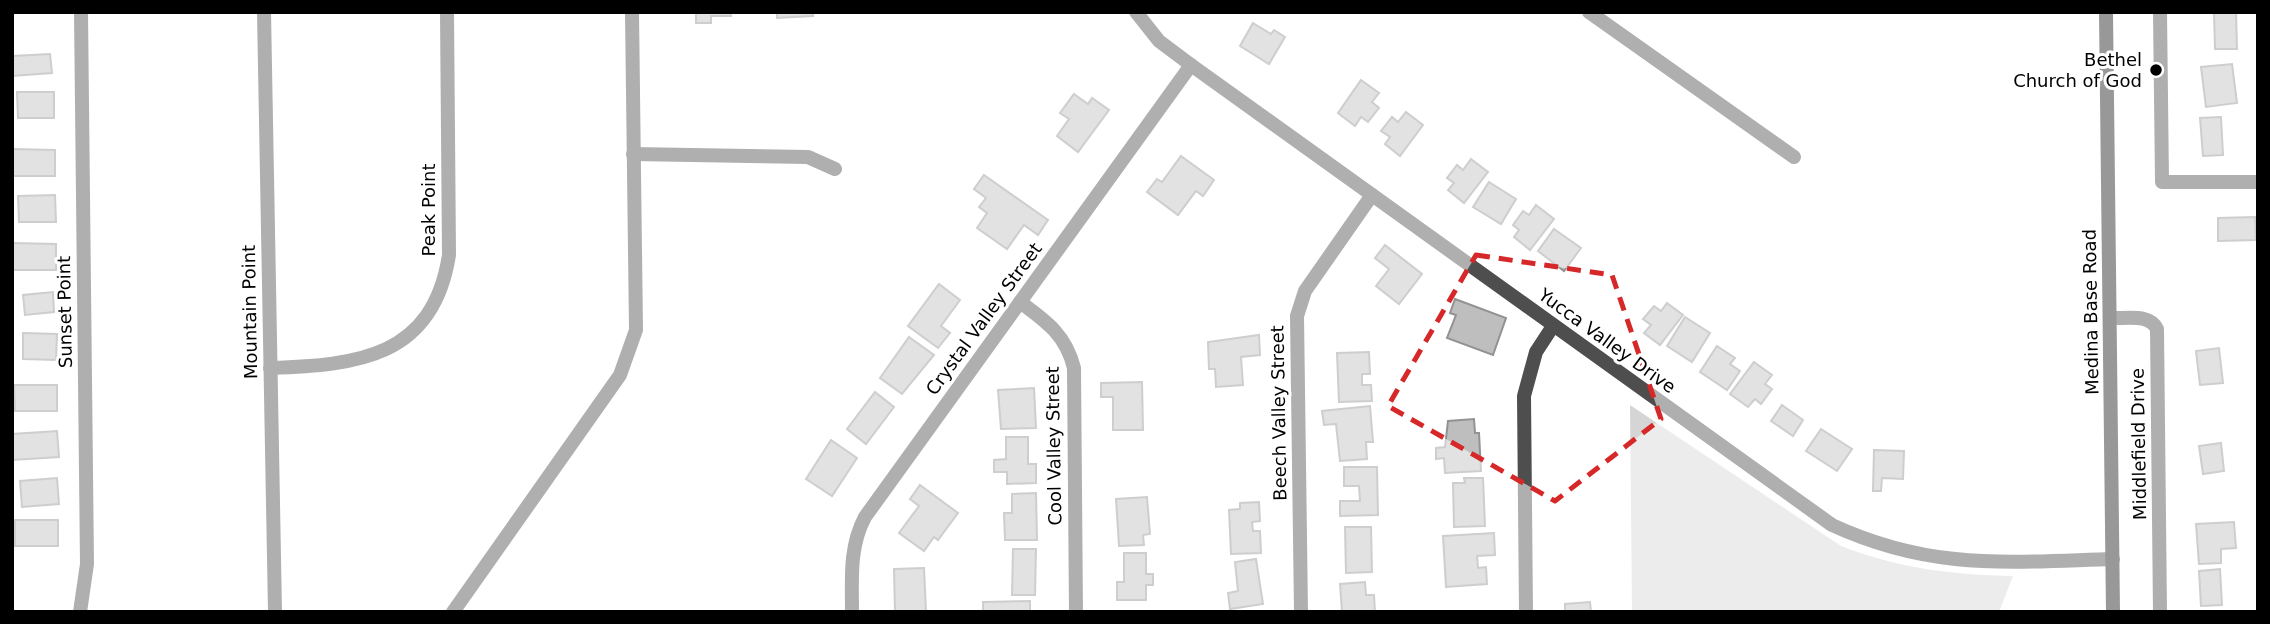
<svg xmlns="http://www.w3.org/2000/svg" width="2270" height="624" font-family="'DejaVu Sans',sans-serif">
<rect width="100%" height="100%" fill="#fff"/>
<path fill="#d5d5d5" d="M 1630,405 L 1841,546 C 1897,568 1953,575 2013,576 L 1999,612 L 1632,612 Z"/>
<g fill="#bebebe" stroke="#929292" stroke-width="2">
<path d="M 696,12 L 730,12 L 731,16 L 711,16 L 711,23 L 696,23 Z"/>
<path d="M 777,12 L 813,12 L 813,16 L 777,18 Z"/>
<path d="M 2214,12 L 2236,12 L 2237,49 L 2215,49 Z"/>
<path d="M 1253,23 L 1271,34 L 1274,30 L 1285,37 L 1269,64 L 1240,46 Z"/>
<path d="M 50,54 L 52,73 L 12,76 L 12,56 Z"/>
<path d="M 2232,64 L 2237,103 L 2206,107 L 2201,67 Z"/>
<path d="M 1361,80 L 1379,93 L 1372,102 L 1379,108 L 1368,122 L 1361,117 L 1355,126 L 1338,113 Z"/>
<path d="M 17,92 L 54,92 L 54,118 L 18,118 Z"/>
<path d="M 1074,94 L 1088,104 L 1092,98 L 1109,110 L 1078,152 L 1057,136 L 1069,119 L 1060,113 Z"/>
<path d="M 1406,112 L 1423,125 L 1400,156 L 1385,144 L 1390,137 L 1381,131 L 1392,117 L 1398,122 Z"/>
<path d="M 2221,117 L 2223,155 L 2203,156 L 2200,118 Z"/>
<path d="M 12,149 L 55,150 L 55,176 L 12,176 Z"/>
<path d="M 1181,156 L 1214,180 L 1203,196 L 1196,191 L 1178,215 L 1147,192 L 1157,179 L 1162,182 Z"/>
<path d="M 1471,159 L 1488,172 L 1464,203 L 1448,190 L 1454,183 L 1447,178 L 1457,165 L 1463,170 Z"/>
<path d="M 984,175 L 1048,220 L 1038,235 L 1024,225 L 1007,249 L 977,228 L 987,213 L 979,207 L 986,198 L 974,189 Z"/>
<path d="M 1489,182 L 1516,199 L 1501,224 L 1473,207 Z"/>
<path d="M 55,195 L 56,222 L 19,222 L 18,196 Z"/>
<path d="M 1536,205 L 1554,219 L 1530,250 L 1514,237 L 1519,230 L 1513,225 L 1523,211 L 1529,215 Z"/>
<path d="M 2255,217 L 2256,240 L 2218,241 L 2218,218 Z"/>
<path d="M 1554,229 L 1581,248 L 1564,271 L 1538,251 Z"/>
<path d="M 12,243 L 56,244 L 56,270 L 12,270 Z"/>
<path d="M 1385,245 L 1422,274 L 1399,304 L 1376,286 L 1389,269 L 1375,258 Z"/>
<path d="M 939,284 L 960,300 L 941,326 L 950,333 L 938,348 L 908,326 Z"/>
<path d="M 53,292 L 54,312 L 25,315 L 23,295 Z"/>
<path d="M 1455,299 L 1506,318 L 1493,355 L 1447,338 L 1456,315 L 1450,313 Z"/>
<path d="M 1667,303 L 1683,315 L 1660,345 L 1644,333 L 1651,325 L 1643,319 L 1654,306 L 1661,311 Z"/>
<path d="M 1685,317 L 1710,333 L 1692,362 L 1667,346 Z"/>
<path d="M 23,333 L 57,334 L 56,360 L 23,359 Z"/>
<path d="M 1259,335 L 1260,355 L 1241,357 L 1243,385 L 1216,387 L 1215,369 L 1209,369 L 1208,342 Z"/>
<path d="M 909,337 L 934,355 L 902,394 L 880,378 Z"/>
<path d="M 1717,346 L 1735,358 L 1730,364 L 1740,371 L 1727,390 L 1700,372 Z"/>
<path d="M 2219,348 L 2223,383 L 2200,385 L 2196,351 Z"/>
<path d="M 1369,352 L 1370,374 L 1362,374 L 1362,385 L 1371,385 L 1372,401 L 1339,402 L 1337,353 Z"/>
<path d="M 1754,362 L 1772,375 L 1765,384 L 1772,389 L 1761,404 L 1755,399 L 1748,407 L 1730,394 Z"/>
<path d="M 1142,382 L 1143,430 L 1113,430 L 1113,397 L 1101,397 L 1101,383 Z"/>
<path d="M 14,385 L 57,385 L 57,411 L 15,411 Z"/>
<path d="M 1034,388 L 1036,428 L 1001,429 L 998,390 Z"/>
<path d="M 875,392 L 894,407 L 866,444 L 847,429 Z"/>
<path d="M 1782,405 L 1803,420 L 1793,436 L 1771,421 Z"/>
<path d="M 1370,406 L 1373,442 L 1366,442 L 1367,459 L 1340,461 L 1336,424 L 1324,425 L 1322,411 Z"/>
<path d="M 1474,419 L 1475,433 L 1479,433 L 1481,471 L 1445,473 L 1444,458 L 1436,459 L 1436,448 L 1445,447 L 1448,421 Z"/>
<path d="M 1821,429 L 1852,449 L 1837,471 L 1806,451 Z"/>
<path d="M 57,431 L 59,457 L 12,460 L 12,434 Z"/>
<path d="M 1006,437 L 1028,437 L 1028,464 L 1036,464 L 1036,483 L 1007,484 L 1007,472 L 994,472 L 994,460 L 1006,459 Z"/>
<path d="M 831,440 L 857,458 L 832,496 L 806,479 Z"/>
<path d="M 2221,443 L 2224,471 L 2203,474 L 2199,446 Z"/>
<path d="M 1874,450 L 1904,451 L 1903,479 L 1882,478 L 1881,491 L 1873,491 Z"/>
<path d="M 1344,467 L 1377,467 L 1378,515 L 1340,516 L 1340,501 L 1360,501 L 1359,486 L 1344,486 Z"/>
<path d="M 57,478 L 59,504 L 22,507 L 20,481 Z"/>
<path d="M 1464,478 L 1483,478 L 1485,526 L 1454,527 L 1453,483 L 1465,483 Z"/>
<path d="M 920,485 L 958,513 L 938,540 L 934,537 L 924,551 L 899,533 L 919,506 L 910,499 Z"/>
<path d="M 1036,493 L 1037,540 L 1005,540 L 1004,513 L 1012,513 L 1012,494 Z"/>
<path d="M 1147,497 L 1150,534 L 1143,535 L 1144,545 L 1119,546 L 1116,499 Z"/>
<path d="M 1259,502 L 1260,521 L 1252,522 L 1253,531 L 1260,531 L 1261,553 L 1231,554 L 1229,510 L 1240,509 L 1240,503 Z"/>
<rect x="15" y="520" width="43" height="26"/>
<path d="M 2234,522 L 2236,548 L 2221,549 L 2221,563 L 2199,564 L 2196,524 Z"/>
<path d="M 1345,527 L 1371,527 L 1372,572 L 1346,573 Z"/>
<path d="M 1494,533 L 1495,555 L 1477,556 L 1478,568 L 1486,567 L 1487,584 L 1446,587 L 1443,536 Z"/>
<path d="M 1013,549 L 1036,549 L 1035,595 L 1012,595 Z"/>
<path d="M 1124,553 L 1146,553 L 1146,574 L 1153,574 L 1153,585 L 1146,585 L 1146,600 L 1117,600 L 1117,582 L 1124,582 Z"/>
<path d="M 1256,559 L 1263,604 L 1230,609 L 1228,593 L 1238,591 L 1235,562 Z"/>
<path d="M 924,568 L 926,612 L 895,612 L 894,569 Z"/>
<path d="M 2220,569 L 2222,605 L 2201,606 L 2199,571 Z"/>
<path d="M 1365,582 L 1366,595 L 1374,595 L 1375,612 L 1342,612 L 1340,584 Z"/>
<path d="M 1030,601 L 1030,612 L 983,612 L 983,602 Z"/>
<path d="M 1590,602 L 1591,612 L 1610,612 L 1565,612 L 1565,604 Z"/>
</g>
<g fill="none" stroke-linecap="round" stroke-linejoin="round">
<g stroke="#4e4e4e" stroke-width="14">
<path d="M 264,12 L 275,612"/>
<path d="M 1136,12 L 1159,41 L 1191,65 L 1832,525 C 1932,571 2007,562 2113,559"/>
<path d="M 1589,12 L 1794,157"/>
<path d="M 2160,12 L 2162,182 L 2258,182"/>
<path d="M 633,154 L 808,157 L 835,169"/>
<path d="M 1020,302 C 1046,321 1066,335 1074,368 L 1076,612"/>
<path d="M 2110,318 C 2126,319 2149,313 2157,329 L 2160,612"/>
<path d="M 270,368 C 357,365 433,358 449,255 L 447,12"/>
<path d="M 80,612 L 87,564 L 81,12"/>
<path d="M 453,612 L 620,375 L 636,330 L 632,12"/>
<path d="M 852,612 C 852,579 849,547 865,517 L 1191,65"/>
<path d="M 1301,612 L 1297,316 L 1305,291 L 1372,195"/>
<path d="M 1526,612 L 1524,396 L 1536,352 L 1553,326"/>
</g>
<path stroke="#1b1b1b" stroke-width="14" d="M 2106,12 L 2113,612"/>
</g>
<path d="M0 0H2270V624H0ZM 1476,255 L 1612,275 L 1661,419 L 1555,501 L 1388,406 Z" fill="#fff" fill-opacity=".55" fill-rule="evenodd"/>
<path fill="none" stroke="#d62828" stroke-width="5" stroke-dasharray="14 9" stroke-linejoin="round" d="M 1476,255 L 1612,275 L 1661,419 L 1555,501 L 1388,406 Z"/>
<circle fill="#000" stroke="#fff" stroke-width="2.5" cx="2156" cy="70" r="7"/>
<g text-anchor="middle" stroke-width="6" stroke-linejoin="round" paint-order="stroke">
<g font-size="18" fill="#000" stroke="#fff" text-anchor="end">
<text x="2142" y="66">Bethel<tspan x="2142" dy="21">Church of God</tspan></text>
</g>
<g font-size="18" fill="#000" stroke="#fff">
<text transform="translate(429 210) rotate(-90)" y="6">Peak Point</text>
<text transform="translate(65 312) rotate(-91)" y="6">Sunset Point</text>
<text transform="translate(250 312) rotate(-91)" y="6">Mountain Point</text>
<text transform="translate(2091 312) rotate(-91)" y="6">Medina Base Road</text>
<text transform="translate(984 319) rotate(-54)" y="6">Crystal Valley Street</text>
<text transform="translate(1607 341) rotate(36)" y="6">Yucca Valley Drive</text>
<text transform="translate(1279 413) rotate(-91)" y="6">Beech Valley Street</text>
<text transform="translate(2139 444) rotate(-91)" y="6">Middlefield Drive</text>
<text transform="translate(1054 446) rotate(-91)" y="6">Cool Valley Street</text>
</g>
</g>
<rect width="2270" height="624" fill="none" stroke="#000000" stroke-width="28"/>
</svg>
